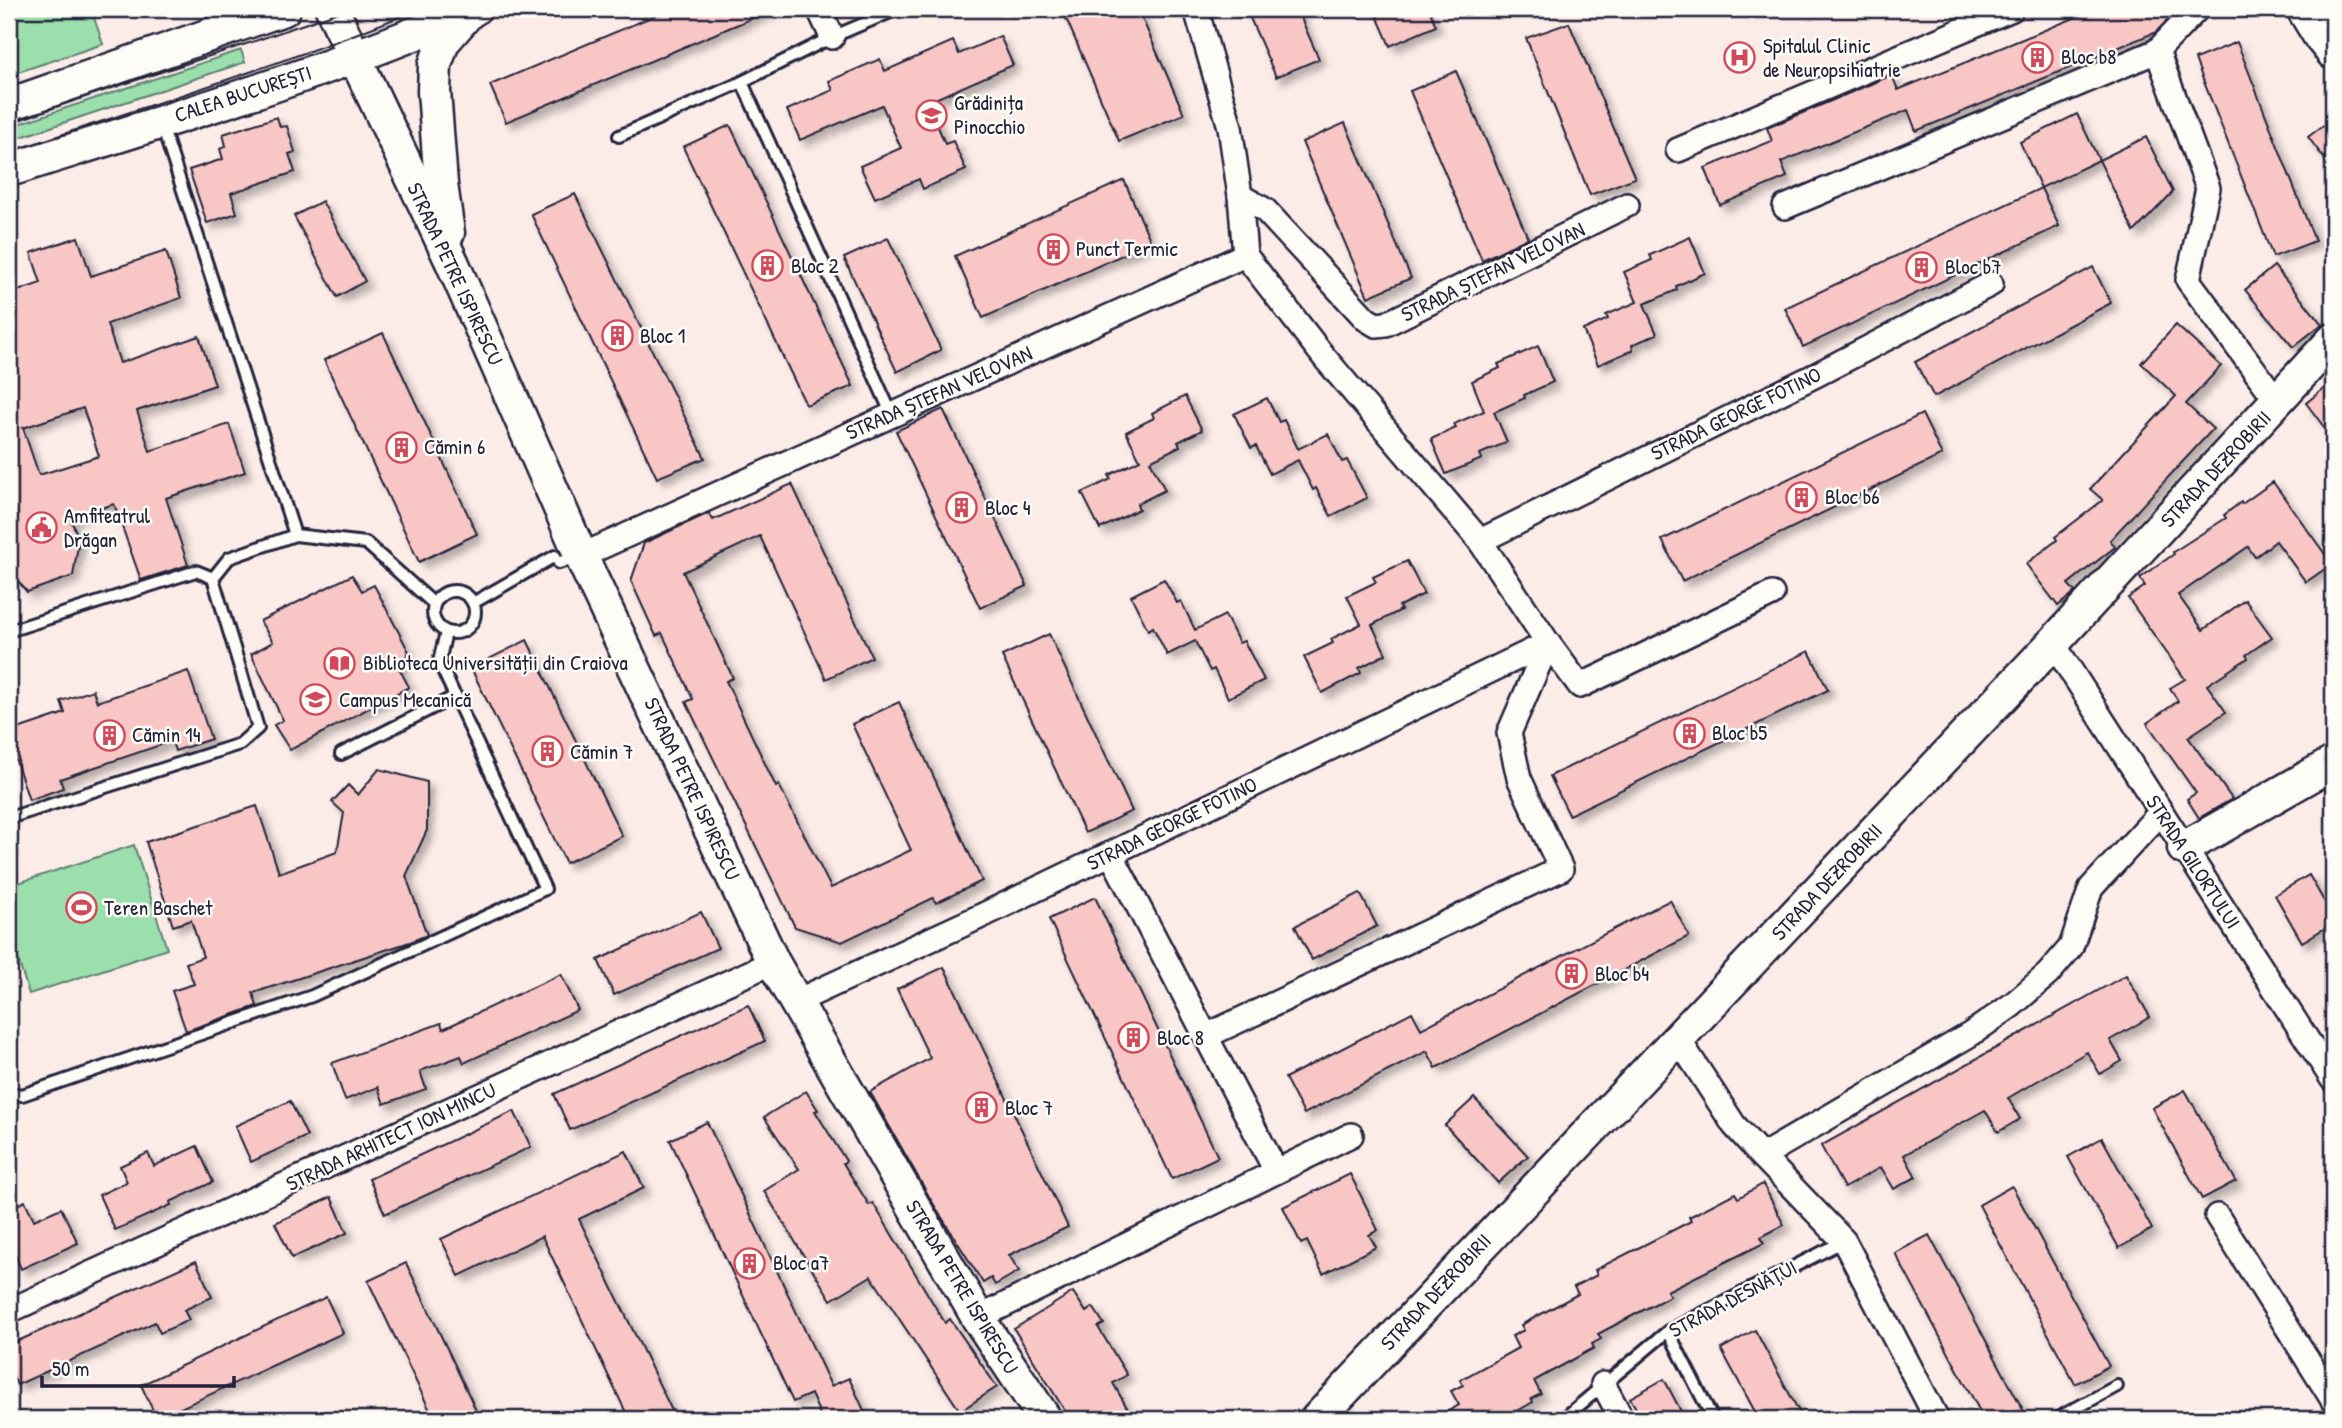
<svg xmlns="http://www.w3.org/2000/svg" width="2342" height="1428" font-family="'Patrick Hand',sans-serif">
<defs>
<filter id="shadow"><feDropShadow dx="6" dy="6" stdDeviation="3.5" flood-color="#0004"/></filter>
</defs>
<rect width="100%" height="100%" fill="#fcece8"/>
<filter id="ink" filterUnits="userSpaceOnUse"><feTurbulence type="fractalNoise" baseFrequency=".0143" numOctaves="2"/><feDisplacementMap in="SourceGraphic" scale="14" xChannelSelector="R" yChannelSelector="G"/><feConvolveMatrix kernelMatrix="1 2 1 2 8 2 1 2 1" color-interpolation-filters="sRGB"/></filter>
<g filter="url(#ink)">
<g fill="#9be0ac" stroke="#5e8174" stroke-width="2">
<path d="M 9,9 L 91,9 L 103,44 L 9,75 Z"/>
<path d="M 241,50 L 245,62 L 9,141 L 9,127 Z"/>
<path d="M 134,845 L 167,949 L 29,994 L 9,931 L 9,886 Z"/>
</g>
<g fill="#f8c7c5" stroke="#22223b" stroke-width="2" fill-rule="evenodd" filter="url(#shadow)">
<path d="M 670,9 L 774,9 L 506,122 L 490,85 Z"/>
<path d="M 1062,9 L 1138,9 L 1184,114 L 1119,141 Z"/>
<path d="M 1246,9 L 1297,9 L 1319,59 L 1276,77 Z"/>
<path d="M 1374,9 L 1429,9 L 1436,26 L 1390,46 Z"/>
<path d="M 2096,9 L 2178,9 L 2156,32 L 1916,131 L 1908,110 L 1781,162 L 1787,177 L 1720,205 L 1705,168 L 1772,141 L 1767,128 L 1892,75 L 1898,90 Z"/>
<path d="M 1569,23 L 1635,178 L 1590,195 L 1526,38 Z"/>
<path d="M 1000,36 L 1013,65 L 928,102 L 945,144 L 953,141 L 966,170 L 923,189 L 919,179 L 875,198 L 860,166 L 901,148 L 882,105 L 800,140 L 787,110 L 833,90 L 829,81 L 880,59 L 885,71 L 953,41 L 959,54 Z"/>
<path d="M 2237,42 L 2315,241 L 2273,257 L 2195,59 Z"/>
<path d="M 1456,71 L 1528,238 L 1482,260 L 1410,91 Z"/>
<path d="M 2077,114 L 2099,160 L 2041,188 L 2020,142 Z"/>
<path d="M 277,117 L 280,127 L 287,126 L 295,152 L 289,154 L 295,172 L 231,193 L 237,213 L 207,223 L 189,170 L 223,159 L 220,149 L 226,146 L 223,134 Z"/>
<path d="M 2333,118 L 2333,170 L 2308,137 Z"/>
<path d="M 1345,123 L 1411,278 L 1368,297 L 1302,142 Z"/>
<path d="M 730,125 L 853,386 L 806,405 L 683,147 Z"/>
<path d="M 2146,137 L 2173,192 L 2134,232 L 2099,160 Z"/>
<path d="M 1124,180 L 1151,242 L 983,318 L 955,256 Z"/>
<path d="M 2041,188 L 2059,226 L 1803,347 L 1785,308 Z"/>
<path d="M 575,194 L 705,458 L 657,478 L 531,214 Z"/>
<path d="M 322,201 L 365,281 L 337,297 L 294,216 Z"/>
<path d="M 78,237 L 91,276 L 166,251 L 181,298 L 107,324 L 120,363 L 199,336 L 215,385 L 137,411 L 150,451 L 229,424 L 245,472 L 166,498 L 188,565 L 141,580 L 114,504 L 70,518 L 79,539 L 73,576 L 27,592 L 9,570 L 9,294 L 41,283 L 31,253 ZM 83,408 L 99,456 L 39,475 L 23,428 Z"/>
<path d="M 1690,237 L 1705,273 L 1676,286 L 1677,290 L 1644,304 L 1657,334 L 1632,345 L 1633,350 L 1598,365 L 1583,330 L 1608,319 L 1606,315 L 1637,302 L 1624,272 L 1652,260 L 1650,255 Z"/>
<path d="M 888,238 L 941,350 L 897,372 L 844,258 Z"/>
<path d="M 2274,266 L 2322,324 L 2293,347 L 2245,290 Z"/>
<path d="M 2093,267 L 2111,303 L 1934,397 L 1915,362 Z"/>
<path d="M 2176,325 L 2221,366 L 2186,404 L 2213,429 L 2110,540 L 2115,547 L 2068,584 L 2075,592 L 2058,606 L 2026,564 L 2057,540 L 2055,537 L 2103,500 L 2090,489 L 2176,396 L 2141,363 Z"/>
<path d="M 383,333 L 477,534 L 419,562 L 324,360 Z"/>
<path d="M 1538,346 L 1553,382 L 1524,395 L 1525,398 L 1494,412 L 1507,442 L 1480,454 L 1482,459 L 1446,474 L 1431,439 L 1456,428 L 1454,424 L 1484,411 L 1472,381 L 1500,368 L 1498,364 Z"/>
<path d="M 2333,381 L 2333,439 L 2306,403 Z"/>
<path d="M 1185,396 L 1202,430 L 1178,442 L 1180,446 L 1150,461 L 1165,490 L 1137,504 L 1139,509 L 1100,529 L 1082,493 L 1111,479 L 1109,475 L 1140,460 L 1126,432 L 1154,418 L 1152,413 Z"/>
<path d="M 1267,398 L 1279,422 L 1284,420 L 1298,449 L 1328,434 L 1342,462 L 1347,460 L 1367,498 L 1331,516 L 1316,488 L 1313,490 L 1298,460 L 1270,474 L 1256,446 L 1251,448 L 1234,414 Z"/>
<path d="M 943,409 L 1027,586 L 980,608 L 896,431 Z"/>
<path d="M 1922,414 L 1942,455 L 1682,581 L 1662,540 Z"/>
<path d="M 2273,482 L 2332,564 L 2306,582 L 2276,541 L 2255,557 L 2248,547 L 2178,595 L 2203,630 L 2245,600 L 2272,637 L 2246,655 L 2248,658 L 2207,685 L 2226,712 L 2188,737 L 2232,799 L 2199,818 L 2187,799 L 2196,793 L 2147,723 L 2178,701 L 2170,688 L 2185,679 L 2128,598 L 2145,586 L 2140,578 L 2174,554 L 2173,552 L 2226,518 L 2224,515 L 2241,502 L 2242,504 Z"/>
<path d="M 792,484 L 872,657 L 826,679 L 760,536 L 683,572 L 733,678 L 726,681 L 776,787 L 779,785 L 831,888 L 911,850 L 852,724 L 899,702 L 982,881 L 936,903 L 933,898 L 842,942 L 795,927 L 686,702 L 693,699 L 662,633 L 656,636 L 631,581 L 644,543 L 709,513 L 713,520 Z"/>
<path d="M 1407,561 L 1424,594 L 1399,606 L 1401,610 L 1372,625 L 1386,654 L 1359,668 L 1361,673 L 1322,693 L 1304,657 L 1333,643 L 1331,639 L 1361,624 L 1347,596 L 1376,582 L 1373,577 Z"/>
<path d="M 352,575 L 362,591 L 374,585 L 409,652 L 399,668 L 409,687 L 290,750 L 274,725 L 283,720 L 251,654 L 273,642 L 260,621 Z"/>
<path d="M 1164,579 L 1177,603 L 1181,601 L 1195,630 L 1225,615 L 1239,643 L 1244,641 L 1264,680 L 1228,698 L 1214,669 L 1210,671 L 1195,641 L 1167,655 L 1153,627 L 1148,630 L 1131,596 Z"/>
<path d="M 1049,634 L 1132,811 L 1085,833 L 1002,656 Z"/>
<path d="M 527,640 L 622,836 L 566,863 L 471,668 Z"/>
<path d="M 1809,651 L 1828,690 L 1569,815 L 1550,776 Z"/>
<path d="M 188,671 L 211,739 L 175,751 L 172,741 L 60,779 L 63,788 L 29,800 L 9,740 L 9,732 L 65,713 L 61,701 L 93,690 L 97,702 Z"/>
<path d="M 379,769 L 427,782 L 427,830 L 406,876 L 427,935 L 410,942 L 253,993 L 257,1006 L 186,1031 L 172,991 L 194,984 L 186,963 L 203,957 L 191,920 L 173,926 L 146,842 L 257,806 L 279,873 L 337,852 L 344,813 L 332,802 L 348,785 L 358,795 Z"/>
<path d="M 2309,875 L 2333,917 L 2333,923 L 2302,942 L 2275,895 Z"/>
<path d="M 1360,893 L 1377,926 L 1312,960 L 1295,926 Z"/>
<path d="M 1095,897 L 1218,1157 L 1172,1179 L 1049,919 Z"/>
<path d="M 1670,900 L 1689,936 L 1436,1068 L 1427,1051 L 1304,1114 L 1285,1078 L 1412,1012 L 1421,1029 Z"/>
<path d="M 701,912 L 718,948 L 614,995 L 598,960 Z"/>
<path d="M 944,967 L 1068,1227 L 1009,1255 L 1019,1271 L 995,1285 L 991,1278 L 983,1283 L 931,1200 L 870,1092 L 930,1058 L 897,989 Z"/>
<path d="M 561,974 L 578,1010 L 464,1063 L 461,1056 L 420,1071 L 426,1089 L 384,1104 L 378,1087 L 345,1100 L 332,1063 L 441,1023 L 443,1029 Z"/>
<path d="M 2126,975 L 2150,1017 L 2110,1040 L 2122,1061 L 2100,1074 L 2087,1052 L 2008,1098 L 2020,1119 L 1998,1132 L 1985,1110 L 1904,1155 L 1916,1177 L 1894,1189 L 1881,1167 L 1844,1188 L 1821,1146 Z"/>
<path d="M 748,1005 L 765,1041 L 570,1130 L 554,1094 Z"/>
<path d="M 2185,1090 L 2236,1181 L 2202,1199 L 2152,1108 Z"/>
<path d="M 806,1091 L 818,1110 L 815,1111 L 846,1161 L 843,1163 L 869,1205 L 873,1203 L 945,1323 L 950,1319 L 997,1387 L 960,1411 L 871,1276 L 831,1300 L 764,1191 L 799,1169 L 764,1117 Z"/>
<path d="M 1474,1098 L 1528,1156 L 1498,1183 L 1445,1125 Z"/>
<path d="M 290,1101 L 307,1136 L 251,1162 L 235,1126 Z"/>
<path d="M 514,1111 L 531,1147 L 385,1214 L 369,1179 Z"/>
<path d="M 707,1122 L 831,1386 L 849,1378 L 868,1419 L 822,1419 L 811,1394 L 793,1402 L 670,1140 Z"/>
<path d="M 2102,1138 L 2152,1229 L 2119,1248 L 2068,1157 Z"/>
<path d="M 197,1146 L 213,1182 L 170,1202 L 171,1205 L 115,1230 L 99,1195 L 127,1182 L 120,1166 L 148,1153 L 154,1166 Z"/>
<path d="M 626,1151 L 644,1188 L 579,1219 L 676,1419 L 629,1419 L 542,1236 L 459,1276 L 441,1239 Z"/>
<path d="M 1350,1174 L 1378,1230 L 1369,1235 L 1376,1247 L 1323,1274 L 1307,1241 L 1301,1244 L 1283,1207 Z"/>
<path d="M 1763,1184 L 1784,1225 L 1761,1237 L 1764,1243 L 1667,1291 L 1670,1296 L 1598,1334 L 1601,1339 L 1592,1344 L 1594,1348 L 1534,1381 L 1541,1394 L 1531,1399 L 1533,1402 L 1503,1419 L 1434,1419 L 1459,1405 L 1451,1391 L 1463,1385 L 1460,1380 L 1518,1348 L 1512,1336 L 1524,1330 L 1521,1325 L 1578,1294 L 1574,1287 L 1597,1275 L 1595,1270 L 1691,1221 L 1689,1217 L 1735,1193 L 1738,1198 Z"/>
<path d="M 2012,1186 L 2109,1366 L 2075,1384 L 1979,1205 Z"/>
<path d="M 331,1197 L 347,1233 L 292,1258 L 275,1223 Z"/>
<path d="M 25,1201 L 34,1220 L 61,1208 L 78,1243 L 21,1269 L 9,1240 L 9,1209 Z"/>
<path d="M 1929,1235 L 2028,1419 L 1984,1419 L 1895,1253 Z"/>
<path d="M 196,1261 L 212,1297 L 184,1310 L 189,1320 L 160,1333 L 155,1322 L 17,1385 L 9,1368 L 9,1345 Z"/>
<path d="M 406,1263 L 453,1361 L 480,1419 L 434,1419 L 368,1281 Z"/>
<path d="M 1073,1292 L 1086,1312 L 1093,1307 L 1104,1324 L 1098,1327 L 1127,1375 L 1113,1383 L 1130,1413 L 1120,1419 L 1070,1419 L 1014,1329 Z"/>
<path d="M 326,1297 L 343,1333 L 157,1419 L 141,1385 Z"/>
<path d="M 1755,1330 L 1803,1419 L 1759,1419 L 1721,1349 Z"/>
<path d="M 1664,1379 L 1685,1419 L 1642,1419 L 1630,1398 Z"/>
</g>
<g fill="none" stroke-linecap="round" stroke-linejoin="round">
<defs>
<g id="lane">
<path d="M 742,82 L 892,415"/>
<path d="M 162,126 L 295,535 L 366,543 L 434,604"/>
<path d="M 619,136 L 742,82 L 832,37 L 898,9"/>
<circle cx="454" cy="612" r="21"/>
<path d="M 473,603 L 555,556 L 559,563 L 578,556"/>
<path d="M 9,631 L 196,571 L 213,578"/>
<path d="M 341,754 L 456,696"/>
<path d="M 9,818 L 240,744 L 258,728 L 213,578 L 229,558 L 295,535"/>
<path d="M 9,1093 L 22,1095 L 312,996 L 545,889 L 439,662 L 446,632"/>
<path d="M 1668,1331 L 1713,1419"/>
<path d="M 1563,1419 L 1668,1331 L 1844,1241"/>
<path d="M 2056,1419 L 2117,1386"/>
</g>
<g id="street">
<path d="M 819,9 L 832,37"/>
<path d="M 1196,9 L 1230,127 L 1240,196 L 1245,255"/>
<path d="M 2157,51 L 2208,188 L 2188,280 L 2278,402"/>
<path d="M 1678,150 L 2012,9"/>
<path d="M 1240,196 L 1265,210 L 1366,319 L 1376,325 L 1386,324 L 1627,205"/>
<path d="M 1785,207 L 2157,51 L 2197,9"/>
<path d="M 1245,255 L 1324,357 L 1480,541 L 1548,643 L 1580,686 L 1772,594"/>
<path d="M 1480,541 L 1814,376 L 1991,284"/>
<path d="M 581,556 L 1245,255"/>
<path d="M 2053,643 L 2333,1080"/>
<path d="M 1111,854 L 1276,1171"/>
<path d="M 795,1002 L 977,918 L 1548,643"/>
<path d="M 1206,1036 L 1561,869 L 1519,778 L 1509,733 L 1548,643"/>
<path d="M 1679,1040 L 1734,1125 L 1762,1156 L 1844,1241 L 1937,1419"/>
<path d="M 1762,1156 L 1971,1034 L 2012,1005 L 2048,974 L 2071,947 L 2091,888 L 2161,812"/>
<path d="M 2217,1216 L 2333,1400"/>
<path d="M 9,1311 L 773,962"/>
<path d="M 978,1318 L 1351,1135"/>
<path d="M 1603,1384 L 1622,1419"/>
</g>
<g id="secondary">
<path d="M 332,9 L 452,262 L 581,556 L 773,962 L 978,1318 L 1045,1419"/>
<path d="M 2303,9 L 2320,37 L 2333,53"/>
<path d="M 9,105 L 284,9"/>
<path d="M 9,170 C 165,121 324,74 474,9"/>
<path d="M 448,233 L 441,184 L 434,91 L 435,65 L 443,42 L 468,13"/>
<path d="M 2184,848 L 2333,763"/>
<path d="M 1317,1419 L 2053,643 L 2333,340"/>
</g>
</defs>
<use href="#lane" stroke="#22223b" stroke-width="16"/>
<use href="#street" stroke="#22223b" stroke-width="28"/>
<use href="#secondary" stroke="#22223b" stroke-width="37"/>
<use href="#lane" stroke="#fdfcf7" stroke-width="10"/>
<use href="#street" stroke="#fdfcf7" stroke-width="23"/>
<use href="#secondary" stroke="#fdfcf7" stroke-width="32"/>
<g stroke="#22223b" stroke-width="2">
<path d="M 9,122 L 252,42 L 347,9"/>
<path d="M 9,152 C 146,106 285,64 419,9"/>
</g>
</g>
</g>
<defs>
<symbol id="building-ring" viewBox="-11 -11 22 22"><circle r="9.5" fill="#fdfcf7" stroke="#d1495b" stroke-width="1.5"/><path d="M-4-6H4V6H1V3H-1V6H-4ZM-2.5-4.3h1.7v1.8h-1.7ZM.8-4.3h1.7v1.8H.8ZM-2.5-1h1.7V.8h-1.7ZM.8-1h1.7V.8H.8Z" fill="#d1495b"/></symbol>
<symbol id="hospital-ring" viewBox="-11 -11 22 22"><circle r="9.5" fill="#fdfcf7" stroke="#d1495b" stroke-width="1.5"/><path d="M-5-5h3v3.5h4V-5h3V5h-3V1.5h-4V5h-3Z" fill="#d1495b"/></symbol>
<symbol id="school-ring" viewBox="-11 -11 22 22"><circle r="9.5" fill="#fdfcf7" stroke="#d1495b" stroke-width="1.5"/><path d="M0-5L7-2L0 1L-7-2ZM-4 1L0 2.5L4 1V4Q0 6-4 4Z" fill="#d1495b"/></symbol>
<symbol id="civic-ring" viewBox="-11 -11 22 22"><circle r="9.5" fill="#fdfcf7" stroke="#d1495b" stroke-width="1.5"/><path d="M-.6-6.5H3V-4.5H.6V-3L4-1V1h2V6H-6V1h2V-1L-.6-3ZM-1.2 2.5V6h2.4V2.5Z" fill="#d1495b"/></symbol>
<symbol id="library-ring" viewBox="-11 -11 22 22"><circle r="9.5" fill="#fdfcf7" stroke="#d1495b" stroke-width="1.5"/><path d="M-6-4Q-3-5.5-.7-3.5V5Q-3 3-6 4ZM6-4Q3-5.5 .7-3.5V5Q3 3 6 4Z" fill="#d1495b"/></symbol>
<symbol id="university-ring" viewBox="-11 -11 22 22"><circle r="9.5" fill="#fdfcf7" stroke="#d1495b" stroke-width="1.5"/><path d="M0-5L7-2L0 1L-7-2ZM-4 1L0 2.5L4 1V4Q0 6-4 4Z" fill="#d1495b"/></symbol>
<symbol id="stadium-ring" viewBox="-11 -11 22 22"><circle r="9.5" fill="#fdfcf7" stroke="#d1495b" stroke-width="1.5"/><path d="M0-5a6.5 5 0 1 0 0 10a6.5 5 0 1 0 0-10ZM-3.5-1.8h7v3.6h-7Z" fill="#d1495b"/></symbol>
</defs>
<g fill-rule="evenodd">
<use href="#building-ring" x="2020" y="40" width="35" height="35"/>
<use href="#hospital-ring" x="1722" y="40" width="35" height="35"/>
<use href="#school-ring" x="914" y="98" width="35" height="35"/>
<use href="#building-ring" x="1036" y="232" width="35" height="35"/>
<use href="#building-ring" x="750" y="248" width="35" height="35"/>
<use href="#building-ring" x="1904" y="250" width="35" height="35"/>
<use href="#building-ring" x="600" y="318" width="35" height="35"/>
<use href="#building-ring" x="384" y="430" width="35" height="35"/>
<use href="#building-ring" x="1784" y="480" width="35" height="35"/>
<use href="#building-ring" x="944" y="490" width="35" height="35"/>
<use href="#civic-ring" x="24" y="510" width="35" height="35"/>
<use href="#library-ring" x="322" y="646" width="35" height="35"/>
<use href="#university-ring" x="298" y="682" width="35" height="35"/>
<use href="#building-ring" x="1672" y="716" width="35" height="35"/>
<use href="#building-ring" x="92" y="718" width="35" height="35"/>
<use href="#building-ring" x="530" y="734" width="35" height="35"/>
<use href="#stadium-ring" x="64" y="890" width="35" height="35"/>
<use href="#building-ring" x="1554" y="956" width="35" height="35"/>
<use href="#building-ring" x="1116" y="1020" width="35" height="35"/>
<use href="#building-ring" x="964" y="1090" width="35" height="35"/>
<use href="#building-ring" x="732" y="1246" width="35" height="35"/>
</g>
<g text-anchor="middle" stroke-width="5" stroke-linejoin="round" paint-order="stroke">
<g font-size="21" fill="#22223b" stroke="#fdfcf7" text-anchor="start">
<text x="1763" y="53">Spitalul Clinic<tspan x="1763" dy="24">de Neuropsihiatrie</tspan></text>
<text x="2061" y="64">Bloc b8</text>
<text x="954" y="110">Grădinița<tspan x="954" dy="24">Pinocchio</tspan></text>
<text x="1076" y="256">Punct Termic</text>
<text x="791" y="273">Bloc 2</text>
<text x="1945" y="274">Bloc b7</text>
<text x="640" y="343">Bloc 1</text>
<text x="424" y="454">Cămin 6</text>
<text x="1825" y="504">Bloc b6</text>
<text x="985" y="515">Bloc 4</text>
<text x="64" y="523">Amfiteatrul<tspan x="64" dy="24">Drăgan</tspan></text>
<text x="363" y="670">Biblioteca Universității din Craiova</text>
<text x="339" y="707">Campus Mecanică</text>
<text x="1712" y="740">Bloc b5</text>
<text x="132" y="742">Cămin 14</text>
<text x="570" y="759">Cămin 7</text>
<text x="104" y="915">Teren Baschet</text>
<text x="1595" y="981">Bloc b4</text>
<text x="1157" y="1045">Bloc 8</text>
<text x="1005" y="1115">Bloc 7</text>
<text x="773" y="1270">Bloc a7</text>
</g>
<g font-size="21" fill="#22223b" stroke="#fdfcf7">
<text transform="translate(243 94) rotate(-18)" y="7">CALEA BUCUREȘTI</text>
<text transform="translate(1493 272) rotate(-26)" y="7">STRADA ȘTEFAN VELOVAN</text>
<text transform="translate(455 274) rotate(65)" y="7">STRADA PETRE ISPIRESCU</text>
<text transform="translate(939 393) rotate(-24)" y="7">STRADA ȘTEFAN VELOVAN</text>
<text transform="translate(1736 414) rotate(-26)" y="7">STRADA GEORGE FOTINO</text>
<text transform="translate(2216 469) rotate(-47)" y="7">STRADA DEZROBIRII</text>
<text transform="translate(692 789) rotate(65)" y="7">STRADA PETRE ISPIRESCU</text>
<text transform="translate(1172 824) rotate(-26)" y="7">STRADA GEORGE FOTINO</text>
<text transform="translate(2193 862) rotate(57)" y="7">STRADA GILORTULUI</text>
<text transform="translate(1827 882) rotate(-47)" y="7">STRADA DEZROBIRII</text>
<text transform="translate(391 1137) rotate(-25)" y="7">STRADA ARHITECT ION MINCU</text>
<text transform="translate(962 1287) rotate(59)" y="7">STRADA PETRE ISPIRESCU</text>
<text transform="translate(1436 1292) rotate(-47)" y="7">STRADA DEZROBIRII</text>
<text transform="translate(1733 1299) rotate(-28)" y="7">STRADA DESNĂȚUI</text>
</g>
</g>
<rect width="2342" height="1428" fill="none" stroke="#fdfcf7" stroke-width="35"/>
<rect x="18" y="18" width="2307" height="1393" fill="none" stroke="#22223b" stroke-width="2.5" filter="url(#ink)"/>
<path d="M42 1376v10h192v-10" fill="none" stroke="#22223b" stroke-width="3.5"/>
<text x="52" y="1376" font-size="21" fill="#22223b" stroke="#fdfcf7" stroke-width="5" paint-order="stroke">50 m</text>
</svg>
